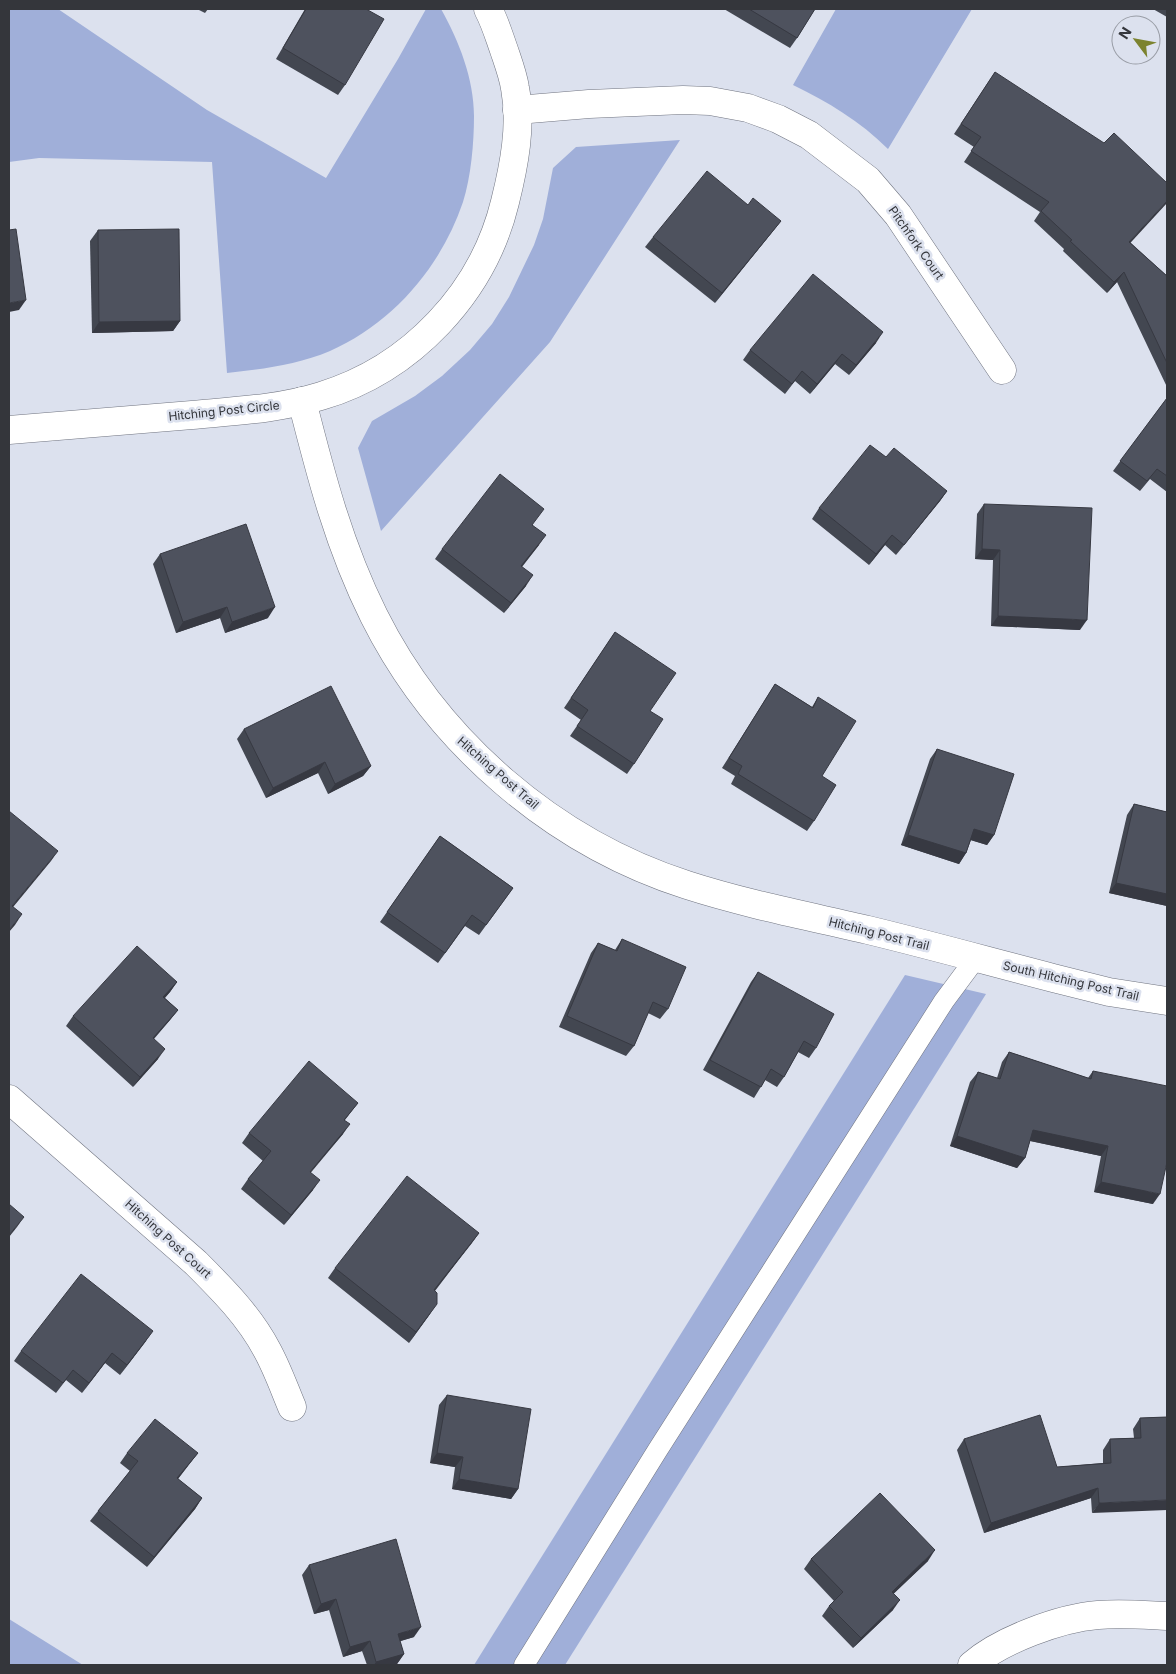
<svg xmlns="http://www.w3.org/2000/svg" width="1176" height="1674" font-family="Inter,sans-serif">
<rect width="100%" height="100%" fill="#dce1ee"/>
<g fill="#a0afd9">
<path d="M 9,9 L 58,9 L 207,110 L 326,178 L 398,59 L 426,9 L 441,9 C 459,41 474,79 474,116 C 474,143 471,177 463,202 C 441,267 393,323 330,351 C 297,365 263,369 227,373 L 212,162 L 39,158 L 9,162 Z"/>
<path d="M 836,9 L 972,9 L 888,149 C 860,121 828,102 793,85 Z"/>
<path d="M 680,140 L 550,342 L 381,531 L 358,448 L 372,421 L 415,396 L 442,376 L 470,350 L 492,324 L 509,297 L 534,245 L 543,219 L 553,168 L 576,147 Z"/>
<path d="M 905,975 L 986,994 L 565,1665 L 474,1665 Z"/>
<path d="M 9,1619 L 83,1665 L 9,1665 Z"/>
</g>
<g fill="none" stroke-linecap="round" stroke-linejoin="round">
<defs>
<path id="service" d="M 524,1665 L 657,1451 L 944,1001 L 976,958"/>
<g id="minor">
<path d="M 517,110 L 589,104 L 683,100 L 710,101 L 748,108 L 778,119 L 809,135 L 868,180 L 898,215 L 1002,370"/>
<path d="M 302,401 C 321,476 339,546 374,616 C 437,742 553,842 687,885 C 746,904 808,916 868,930 C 930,945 991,962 1053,978 L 1109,992 L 1167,1001"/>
<path d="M 9,430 C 70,425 131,420 192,415 C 235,411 279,409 321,396 C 411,369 483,293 505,202 C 514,166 522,125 515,88 C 513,75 508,62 504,50 C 499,36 495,22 488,9"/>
<path d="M 9,1099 L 196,1263 C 223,1290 249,1316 267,1350 C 277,1368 284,1388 292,1407"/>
<path d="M 972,1665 C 1001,1640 1060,1618 1098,1615 C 1121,1613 1145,1615 1167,1616"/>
</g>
</defs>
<use href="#service" stroke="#707480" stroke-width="21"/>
<use href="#minor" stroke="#707480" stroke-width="29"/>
<use href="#service" stroke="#fff" stroke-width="20"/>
<use href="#minor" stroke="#fff" stroke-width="28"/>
</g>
<g fill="#434751">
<path d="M 197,9 L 208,9 L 205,13 Z"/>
<path d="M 305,9 L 366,9 L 345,85 L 338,95 L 276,59 Z"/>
<path d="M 724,9 L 815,9 L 797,38 L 790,48 Z"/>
<path d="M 1153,9 L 1167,9 L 1167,17 Z"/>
<path d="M 995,72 L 1131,243 L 1167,276 L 1167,387 L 1117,282 L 1107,293 L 1063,251 L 1064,249 L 1034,221 L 1040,212 L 964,162 L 974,147 L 954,134 Z"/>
<path d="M 748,205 L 781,221 L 773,231 L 715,303 L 645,247 L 653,237 Z"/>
<path d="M 98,230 L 180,321 L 173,331 L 92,333 L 90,241 Z"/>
<path d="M 876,343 L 849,375 L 835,364 L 810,394 L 795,381 L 785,394 L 743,360 L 750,350 Z"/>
<path d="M 1167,398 L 1167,492 L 1150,479 L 1140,491 L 1113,471 Z"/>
<path d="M 886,457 L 947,491 L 940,501 L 896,555 L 885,545 L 869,565 L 812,519 L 819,508 Z"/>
<path d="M 984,504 L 1080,630 L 991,626 L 993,560 L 975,559 L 977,514 Z"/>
<path d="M 533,525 L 539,545 L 522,567 L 526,586 L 504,613 L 435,559 L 442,549 Z"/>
<path d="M 160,554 L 268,618 L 225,633 L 220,618 L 176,633 L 153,564 Z"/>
<path d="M 615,632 L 650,711 L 634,764 L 627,774 L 570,736 L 581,720 L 564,708 Z"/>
<path d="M 775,684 L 812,707 L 818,697 L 822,776 L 814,821 L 807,831 L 731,784 L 735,776 L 722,768 Z"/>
<path d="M 244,729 L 371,766 L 363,776 L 328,794 L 318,773 L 266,798 L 237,739 Z"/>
<path d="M 937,749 L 994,835 L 987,845 L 971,840 L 966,853 L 959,864 L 901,845 L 930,759 Z"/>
<path d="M 1134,804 L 1167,812 L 1167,906 L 1109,893 L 1127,815 Z"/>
<path d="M 440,836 L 513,888 L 479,935 L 465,926 L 438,963 L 380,922 Z"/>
<path d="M 622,939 L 668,1009 L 660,1019 L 648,1013 L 634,1046 L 626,1056 L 559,1027 L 591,953 L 598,943 L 615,950 Z"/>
<path d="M 758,972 L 816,1048 L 809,1058 L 798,1052 L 784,1077 L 777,1087 L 765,1080 L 754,1098 L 703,1070 L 751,982 Z"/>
<path d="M 177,982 L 170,992 L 165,998 L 178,1010 L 170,1020 L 154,1039 L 158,1059 L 133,1087 L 66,1026 L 73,1016 Z"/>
<path d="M 1009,1052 L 1088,1078 L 1093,1071 L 1153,1204 L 1094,1192 L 1101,1156 L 1030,1141 L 1025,1158 L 1017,1168 L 950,1146 L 970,1082 L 978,1072 L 997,1078 L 1002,1062 Z"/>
<path d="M 358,1103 L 345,1120 L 343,1134 L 310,1172 L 313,1190 L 284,1225 L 241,1189 L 248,1179 L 263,1161 L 242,1143 L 249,1133 Z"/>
<path d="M 479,1233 L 435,1291 L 430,1314 L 409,1343 L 328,1278 L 335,1268 Z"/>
<path d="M 146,1341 L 120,1375 L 105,1363 L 82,1393 L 66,1380 L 56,1393 L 14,1361 L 21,1351 Z"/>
<path d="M 447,1395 L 518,1489 L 511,1499 L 452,1489 L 455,1467 L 430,1463 L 439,1405 Z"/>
<path d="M 1167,1417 L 1092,1513 L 1091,1498 L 984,1533 L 957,1450 L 964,1439 L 1057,1467 L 1103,1463 L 1103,1450 L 1110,1439 L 1134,1438 L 1133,1429 L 1140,1418 Z"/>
<path d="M 127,1453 L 198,1453 L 178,1479 L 202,1498 L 195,1509 L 147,1567 L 90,1521 L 130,1471 L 120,1463 Z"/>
<path d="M 811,1559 L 928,1561 L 894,1593 L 893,1610 L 853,1648 L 822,1616 L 829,1606 L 834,1601 L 804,1569 Z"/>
<path d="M 309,1565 L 414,1637 L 400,1641 L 404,1654 L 397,1664 L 394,1665 L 367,1665 L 362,1651 L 343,1657 L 329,1610 L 314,1614 L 302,1575 Z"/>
</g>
<g fill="#373942">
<path d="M 1167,201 L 1167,203 L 1122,252 L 1129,242 Z"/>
<path d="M 781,221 L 773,231 L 715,303 L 722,293 Z"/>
<path d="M 1124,272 L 1117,282 L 1107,293 L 1114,282 Z"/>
<path d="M 26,300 L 19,310 L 9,312 L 9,303 Z"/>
<path d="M 180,321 L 173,331 L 92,333 L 99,322 Z"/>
<path d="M 883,332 L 876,343 L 849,375 L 856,365 Z"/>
<path d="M 842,354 L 835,364 L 810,394 L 817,384 Z"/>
<path d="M 947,491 L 940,501 L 896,555 L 904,545 Z"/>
<path d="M 546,535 L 539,545 L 514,576 L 521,566 Z"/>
<path d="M 892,535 L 885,545 L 869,565 L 876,554 Z"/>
<path d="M 982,549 L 1000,550 L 993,560 L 975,559 Z"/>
<path d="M 533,575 L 526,586 L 504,613 L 511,603 Z"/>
<path d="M 227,607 L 220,618 L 176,633 L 183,622 Z"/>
<path d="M 275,607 L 268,618 L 225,633 L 232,622 Z"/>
<path d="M 998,616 L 1087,620 L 1080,630 L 991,626 Z"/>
<path d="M 325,762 L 318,773 L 266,798 L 273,788 Z"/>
<path d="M 371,766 L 363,776 L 328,794 L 335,784 Z"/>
<path d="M 974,829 L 994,835 L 987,845 L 967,839 Z"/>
<path d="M 908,835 L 966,853 L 959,864 L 901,845 Z"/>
<path d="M 58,851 L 51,861 L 9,912 L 12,906 Z"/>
<path d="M 1116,883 L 1167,894 L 1167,906 L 1109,893 Z"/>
<path d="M 22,914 L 15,925 L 9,932 L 9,930 Z"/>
<path d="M 177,982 L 170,992 L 156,1007 L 163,997 Z"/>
<path d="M 178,1010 L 170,1020 L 145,1048 L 153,1038 Z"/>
<path d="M 165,1049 L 158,1059 L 133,1087 L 140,1077 Z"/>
<path d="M 350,1124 L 343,1134 L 303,1182 L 310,1172 Z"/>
<path d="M 1033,1130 L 1108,1146 L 1101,1156 L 1026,1140 Z"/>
<path d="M 957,1136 L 1025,1158 L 1017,1168 L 950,1146 Z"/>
<path d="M 320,1180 L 313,1190 L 284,1225 L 291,1215 Z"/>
<path d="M 1101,1182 L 1160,1194 L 1153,1204 L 1094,1192 Z"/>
<path d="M 24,1217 L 17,1227 L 9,1237 L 9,1235 Z"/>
<path d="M 479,1233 L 472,1243 L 427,1300 L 434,1290 Z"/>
<path d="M 437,1304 L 430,1314 L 409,1343 L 416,1332 Z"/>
<path d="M 153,1331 L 146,1341 L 120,1375 L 127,1365 Z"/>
<path d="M 112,1353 L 105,1363 L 82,1393 L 89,1383 Z"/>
<path d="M 198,1453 L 190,1463 L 170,1489 L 177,1478 Z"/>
<path d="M 437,1453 L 463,1457 L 455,1467 L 430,1463 Z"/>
<path d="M 459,1479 L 518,1489 L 511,1499 L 452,1489 Z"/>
<path d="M 1098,1488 L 1091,1498 L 984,1533 L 991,1523 Z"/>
<path d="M 202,1498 L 195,1509 L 147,1567 L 154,1557 Z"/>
<path d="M 1167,1500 L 1167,1510 L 1092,1513 L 1099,1503 Z"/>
<path d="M 935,1550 L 928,1561 L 885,1602 L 892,1592 Z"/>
<path d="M 336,1599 L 329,1610 L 314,1614 L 321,1604 Z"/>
<path d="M 900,1600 L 893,1610 L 853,1648 L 861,1638 Z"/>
<path d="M 421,1627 L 414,1637 L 391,1644 L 398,1634 Z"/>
<path d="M 370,1641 L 362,1651 L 343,1657 L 350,1647 Z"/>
<path d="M 404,1654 L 397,1664 L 394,1665 L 374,1665 L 376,1662 Z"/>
</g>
<g fill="#4e525e" stroke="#373942">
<path d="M 306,9 L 366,9 L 384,19 L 345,85 L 283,48 Z"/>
<path d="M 749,9 L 815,9 L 797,38 Z"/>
<path d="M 995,72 L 1104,143 L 1114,133 L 1167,183 L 1167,201 L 1129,242 L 1167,276 L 1167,363 L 1124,272 L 1114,282 L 1070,241 L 1072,240 L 1041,211 L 1049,202 L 971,151 L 981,137 L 961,124 Z"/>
<path d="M 707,171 L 748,205 L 753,198 L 781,221 L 722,293 L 653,237 Z"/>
<path d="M 16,229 L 26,300 L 9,303 L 9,230 Z"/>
<path d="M 179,229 L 180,321 L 99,322 L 98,230 Z"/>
<path d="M 813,274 L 883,332 L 856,365 L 842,354 L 817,384 L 802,371 L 792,384 L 750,350 Z"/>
<path d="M 1167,398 L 1167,476 L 1157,469 L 1147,481 L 1120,461 Z"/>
<path d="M 870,445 L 886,457 L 894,448 L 947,491 L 904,545 L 892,535 L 876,554 L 819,508 Z"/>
<path d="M 500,474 L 544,509 L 532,525 L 546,535 L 521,566 L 533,575 L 511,603 L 442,549 Z"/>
<path d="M 984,504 L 1092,508 L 1087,620 L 998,616 L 1000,550 L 982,549 Z"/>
<path d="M 246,524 L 275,607 L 232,622 L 227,607 L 183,622 L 160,554 Z"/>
<path d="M 615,632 L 676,673 L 650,711 L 663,719 L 634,764 L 577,726 L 588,710 L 571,698 Z"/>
<path d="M 775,684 L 813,708 L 818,697 L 856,721 L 822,776 L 836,785 L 814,821 L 738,774 L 742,766 L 729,758 Z"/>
<path d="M 331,686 L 371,766 L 335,784 L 325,762 L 273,788 L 244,729 Z"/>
<path d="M 937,749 L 1014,774 L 994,835 L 974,829 L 966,853 L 908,835 Z"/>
<path d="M 1134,804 L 1167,812 L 1167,894 L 1116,883 Z"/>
<path d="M 9,811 L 58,851 L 12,906 L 22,914 L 9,930 Z"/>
<path d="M 440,836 L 513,888 L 486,925 L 472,915 L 445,953 L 387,912 Z"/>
<path d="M 622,939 L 686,967 L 668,1009 L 653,1002 L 634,1046 L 567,1016 L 598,943 L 617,951 Z"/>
<path d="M 137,946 L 177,982 L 163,997 L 178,1010 L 153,1038 L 165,1049 L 140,1077 L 73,1016 Z"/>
<path d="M 758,972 L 834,1014 L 816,1048 L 804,1041 L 784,1077 L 771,1069 L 761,1087 L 710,1060 Z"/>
<path d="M 1009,1052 L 1091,1079 L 1093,1071 L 1167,1086 L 1167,1162 L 1160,1194 L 1101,1182 L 1108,1146 L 1033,1130 L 1025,1158 L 957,1136 L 978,1072 L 1000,1079 Z"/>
<path d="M 309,1061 L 358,1103 L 344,1120 L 350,1124 L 310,1172 L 320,1180 L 291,1215 L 248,1179 L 271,1151 L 249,1133 Z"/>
<path d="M 407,1176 L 479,1233 L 434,1290 L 437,1293 L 437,1304 L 416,1332 L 335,1268 Z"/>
<path d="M 9,1204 L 24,1217 L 9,1235 Z"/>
<path d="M 81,1274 L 153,1331 L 127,1365 L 112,1353 L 89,1383 L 73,1370 L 63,1383 L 21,1351 Z"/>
<path d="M 447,1395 L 531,1409 L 518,1489 L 459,1479 L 463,1457 L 437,1453 Z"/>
<path d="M 1040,1415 L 1057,1467 L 1111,1463 L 1110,1439 L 1141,1438 L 1140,1418 L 1167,1417 L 1167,1500 L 1099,1503 L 1098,1488 L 991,1523 L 964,1439 Z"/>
<path d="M 155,1419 L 198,1453 L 177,1478 L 202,1498 L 154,1557 L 98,1511 L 138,1461 L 127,1453 Z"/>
<path d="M 880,1493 L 935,1550 L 892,1592 L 900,1600 L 861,1638 L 829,1606 L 843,1592 L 811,1559 Z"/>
<path d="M 396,1539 L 421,1627 L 398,1634 L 404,1654 L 376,1662 L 370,1641 L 350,1647 L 336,1599 L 321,1604 L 309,1565 Z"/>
</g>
<g text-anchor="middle" stroke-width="5" stroke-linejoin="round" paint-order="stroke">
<g font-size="12" fill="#34363b" stroke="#dce1ee">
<text transform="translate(916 243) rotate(55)" y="4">Pitchfork Court</text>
<text transform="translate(224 411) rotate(-6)" y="4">Hitching Post Circle</text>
<text transform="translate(498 773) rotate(41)" y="4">Hitching Post Trail</text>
<text transform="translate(879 934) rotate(14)" y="4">Hitching Post Trail</text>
<text transform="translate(1071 981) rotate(13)" y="4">South Hitching Post Trail</text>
<text transform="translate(168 1239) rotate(42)" y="4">Hitching Post Court</text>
</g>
</g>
<rect width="1176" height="1674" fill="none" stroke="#34363b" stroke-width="20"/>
<g transform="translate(1136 40) rotate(302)"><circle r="24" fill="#dce1ee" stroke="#999da6"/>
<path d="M0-4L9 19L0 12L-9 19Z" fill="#7c832f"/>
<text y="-8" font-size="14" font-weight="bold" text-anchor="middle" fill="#34363b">N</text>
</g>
</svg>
